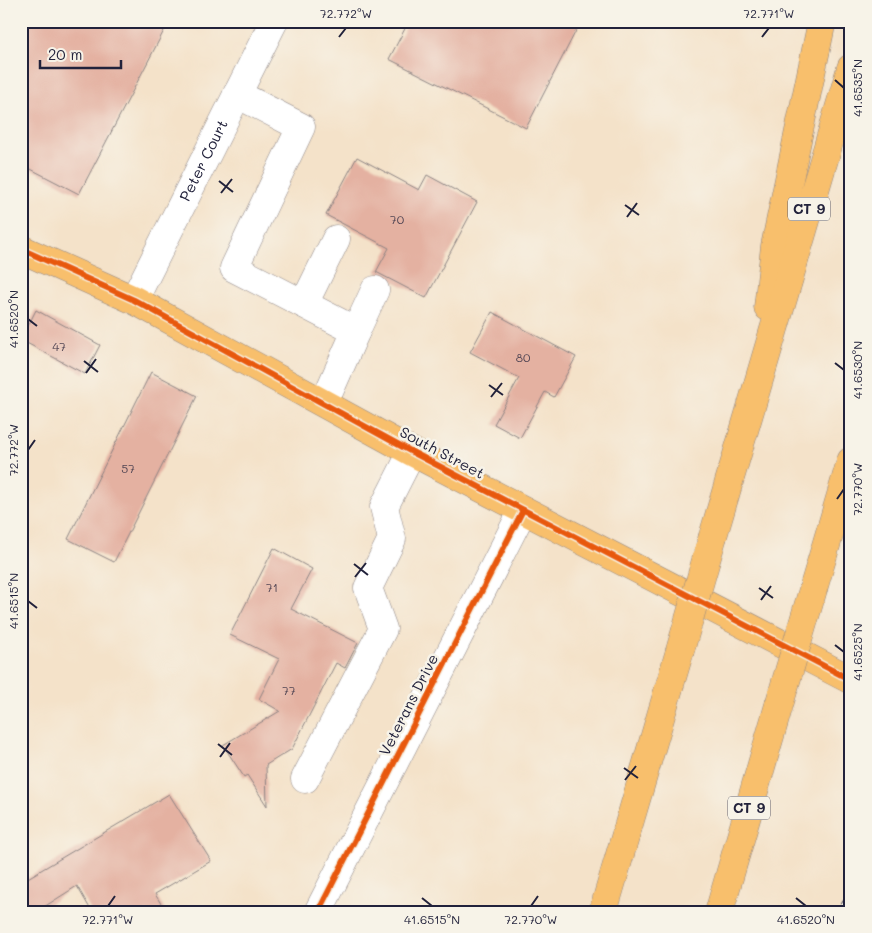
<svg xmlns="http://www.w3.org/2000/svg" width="872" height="933" font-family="Mali,sans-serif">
<rect width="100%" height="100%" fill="#f7f3e8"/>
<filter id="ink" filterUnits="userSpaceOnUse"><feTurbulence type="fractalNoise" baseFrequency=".02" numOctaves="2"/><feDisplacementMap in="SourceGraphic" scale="10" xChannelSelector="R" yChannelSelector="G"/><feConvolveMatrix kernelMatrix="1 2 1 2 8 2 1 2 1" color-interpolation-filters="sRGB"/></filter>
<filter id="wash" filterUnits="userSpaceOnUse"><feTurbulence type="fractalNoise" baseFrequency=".0096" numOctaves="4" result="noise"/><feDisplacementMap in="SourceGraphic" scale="20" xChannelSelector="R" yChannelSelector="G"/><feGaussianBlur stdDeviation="1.12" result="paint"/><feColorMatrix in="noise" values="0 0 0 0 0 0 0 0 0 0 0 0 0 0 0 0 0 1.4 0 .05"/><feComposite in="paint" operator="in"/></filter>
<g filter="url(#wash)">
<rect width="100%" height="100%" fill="#f4e2c9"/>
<g id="blocks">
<g fill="#e4b1a1">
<path d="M 21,21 L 169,21 L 79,194 L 21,164 Z"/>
<path d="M 409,21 L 581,21 L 526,128 L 389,59 Z"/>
<path d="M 357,157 L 419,190 L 427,175 L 477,202 L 426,298 L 376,272 L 389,248 L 326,215 Z"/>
<path d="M 36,310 L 100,345 L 85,374 L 21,340 Z"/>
<path d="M 492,312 L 576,357 L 554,397 L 545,392 L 520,438 L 494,424 L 519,378 L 470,352 Z"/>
<path d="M 151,372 L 197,396 L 114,562 L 68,539 Z"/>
<path d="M 274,548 L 312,569 L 291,609 L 358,643 L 345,668 L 336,663 L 292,749 L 266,765 L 267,806 L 247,775 L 244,777 L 223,745 L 280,711 L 259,699 L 279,659 L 230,635 Z"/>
<path d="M 169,794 L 211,861 L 155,894 L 166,912 L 92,912 L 77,886 L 36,912 L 21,912 L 21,882 Z"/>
</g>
</g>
</g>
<g filter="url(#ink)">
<use href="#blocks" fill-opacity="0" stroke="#8b8282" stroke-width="1"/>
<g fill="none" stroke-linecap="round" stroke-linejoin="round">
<defs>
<g id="minor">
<path d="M 237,94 L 301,127 L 234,268 L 356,331 L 324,403"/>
<path id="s1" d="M 134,300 L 274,21"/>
<path d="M 304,304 L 336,239"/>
<path d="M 356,331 L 375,290"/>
<path d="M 305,779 L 383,629 L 368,588 L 392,539 L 384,507 L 412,452"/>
<path d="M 318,912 L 523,510"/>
</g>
<path id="major" d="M 21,249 L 134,300 L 412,452 L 851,680"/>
<g id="highway">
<path d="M 768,307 L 775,246 L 822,21"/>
<path d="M 713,536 L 851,68"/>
<path d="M 814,586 L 851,461"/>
<path d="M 603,912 L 679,654"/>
<path d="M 719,912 L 779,705"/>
</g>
</defs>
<use href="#minor" stroke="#8b8282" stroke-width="29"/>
<use href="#major" stroke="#8b8282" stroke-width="29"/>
<use href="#highway" stroke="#8b8282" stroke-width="29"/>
<use href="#minor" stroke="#fff" stroke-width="28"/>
<use href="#major" stroke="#f8bf6c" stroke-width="28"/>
<use href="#highway" stroke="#f8bf6c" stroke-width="28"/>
<defs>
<path id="rail" d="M 839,912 L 851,893"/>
</defs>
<use href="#rail" stroke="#22223b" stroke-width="5.5"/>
<use href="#rail" stroke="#f7f3e8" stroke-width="4" stroke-dasharray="11" stroke-linecap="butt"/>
<defs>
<g id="highway-bridge">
<path d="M 679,654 L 713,536"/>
<path d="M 779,705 L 814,586"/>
</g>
</defs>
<use href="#highway-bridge" stroke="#8b8282" stroke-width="29" stroke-linecap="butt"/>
<use href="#highway-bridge" stroke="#f8bf6c" stroke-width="28"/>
<defs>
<g id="cycleway">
<path d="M 21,249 L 134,300 L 412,452 L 851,680"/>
<path d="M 318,912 L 523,510"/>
</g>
</defs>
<use href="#cycleway" stroke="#f7f3e8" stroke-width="9"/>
<use href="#cycleway" stroke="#e8590c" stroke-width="6"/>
</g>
</g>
<path fill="none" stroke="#22223b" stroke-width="2" d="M 339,37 L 346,28M 762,37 L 769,28M 835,80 L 844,88M 219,181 L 233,192M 221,193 L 232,179M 625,205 L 639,215M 627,217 L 637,203M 28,319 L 37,326M 84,361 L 98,372M 835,363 L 844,370M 86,373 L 96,359M 489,385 L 503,395M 491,397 L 502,383M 28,450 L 35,440M 837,499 L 844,489M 354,564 L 368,575M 355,577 L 366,563M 759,588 L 773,598M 761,600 L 771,586M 28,601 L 37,608M 835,645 L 844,652M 218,744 L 232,755M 220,757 L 230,743M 624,768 L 638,778M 625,780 L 636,766M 422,898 L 432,906M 796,898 L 806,906M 108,906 L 115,896M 531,906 L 538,896"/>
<g text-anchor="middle" stroke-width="5" stroke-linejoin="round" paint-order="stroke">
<g font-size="12" fill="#524654">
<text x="397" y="224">70</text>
<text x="59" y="351">47</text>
<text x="523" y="362">80</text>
<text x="128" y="473">57</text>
<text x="272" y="592">71</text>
<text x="289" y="695">77</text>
</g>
<g fill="#f7f3e8" stroke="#62616f" stroke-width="1">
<rect x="788" y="197.5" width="42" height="23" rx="4"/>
<rect x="728" y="796.5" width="42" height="23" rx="4"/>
</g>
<g font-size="14" font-weight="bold" fill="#22223b">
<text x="809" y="214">CT 9</text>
<text x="749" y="813">CT 9</text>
</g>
<g font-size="15" fill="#22223b" stroke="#f7f3e8">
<text dy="5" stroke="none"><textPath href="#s1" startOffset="156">Peter Court</textPath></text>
<text transform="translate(442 453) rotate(28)" y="5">South Street</text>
<text transform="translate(409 705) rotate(-63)" y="5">Veterans Drive</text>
</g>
</g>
<rect width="872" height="933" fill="none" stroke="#f7f3e8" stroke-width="55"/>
<path d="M40 60v8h81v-8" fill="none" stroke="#22223b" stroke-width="2.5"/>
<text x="48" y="60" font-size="15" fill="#22223b" stroke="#f7f3e8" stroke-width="4" paint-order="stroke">20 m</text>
<rect x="28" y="28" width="816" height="878" fill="none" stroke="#22223b" stroke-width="2"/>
<g font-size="12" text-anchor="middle" fill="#22223b">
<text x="346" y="18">72.772°W</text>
<text x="769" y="18">72.771°W</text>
<text transform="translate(858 88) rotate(-90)" y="4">41.6535°N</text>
<text transform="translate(14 319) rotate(-90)" y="4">41.6520°N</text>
<text transform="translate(858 370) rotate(-90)" y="4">41.6530°N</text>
<text transform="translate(14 450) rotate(-90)" y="4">72.772°W</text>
<text transform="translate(858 489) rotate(-90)" y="4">72.770°W</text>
<text transform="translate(14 601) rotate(-90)" y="4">41.6515°N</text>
<text transform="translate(858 652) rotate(-90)" y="4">41.6525°N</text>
<text x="108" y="924">72.771°W</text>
<text x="432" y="924">41.6515°N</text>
<text x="531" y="924">72.770°W</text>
<text x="806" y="924">41.6520°N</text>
</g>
</svg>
